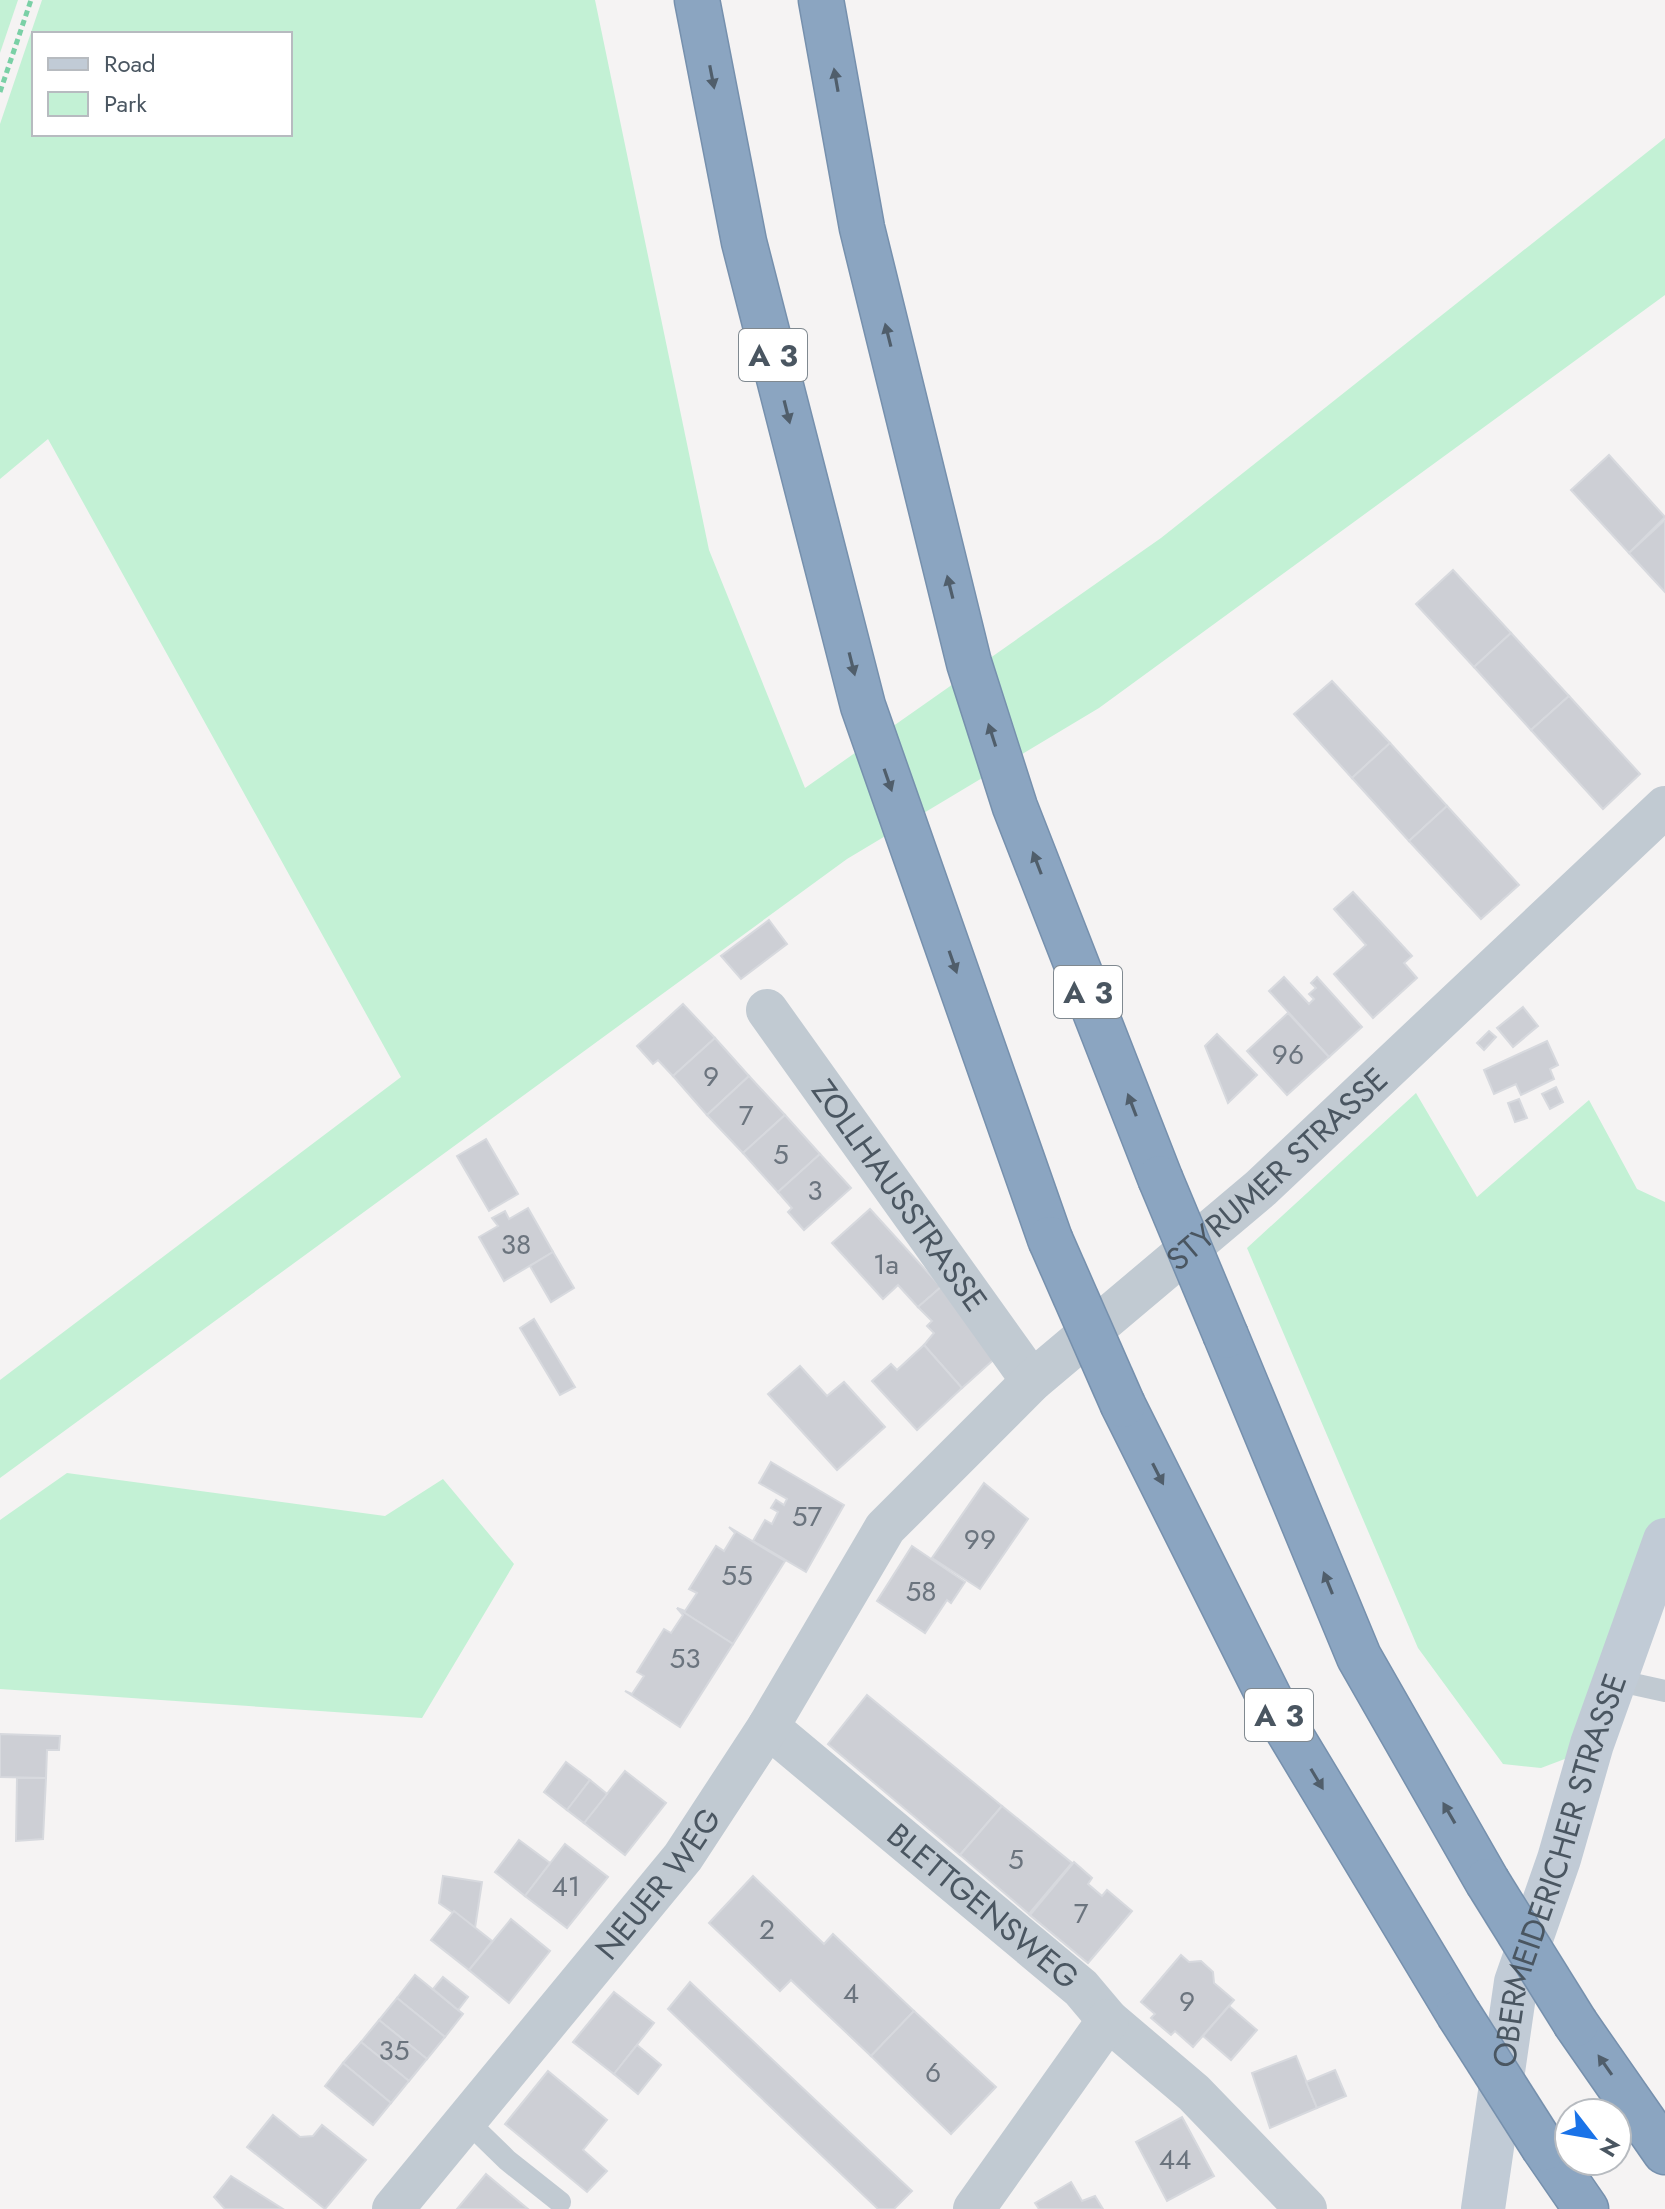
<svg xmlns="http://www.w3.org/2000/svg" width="1665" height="2209" viewBox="0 0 1665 2209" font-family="Jost,sans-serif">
<rect width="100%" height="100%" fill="#f5f3f3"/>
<g fill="#c3f1d5" fill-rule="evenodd">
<polygon points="0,0 18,0 0,53"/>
<path d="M42,0h553l114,550 96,238 356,-250 504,-400v157l-566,413 -252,151 -847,619v-98l401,-303 -353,-638 -48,40v-355zM34,34h256v100h-256z"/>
<polygon points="1416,1093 1477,1197 1589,1100 1637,1189 1665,1202 1665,1537 1578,1754 1541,1768 1503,1764 1418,1648 1247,1248"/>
<polygon points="67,1473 385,1516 443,1479 514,1564 422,1718 0,1689 0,1520"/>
</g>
<g fill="#cdcfd5" stroke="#d7d9de" stroke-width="2">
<polygon points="1609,455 1665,517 1629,553 1571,490"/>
<polygon points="1665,520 1665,592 1629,553"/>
<polygon points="1453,570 1511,633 1474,667 1416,604"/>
<polygon points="1511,633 1569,696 1531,730 1474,667"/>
<polygon points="1332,681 1390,743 1352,778 1294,714"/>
<polygon points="1569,696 1640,774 1603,809 1531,730"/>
<polygon points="1390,743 1447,806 1409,841 1352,778"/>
<polygon points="1447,806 1519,885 1481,919 1409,841"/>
<polygon points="1353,892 1412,956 1404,963 1417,978 1373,1018 1334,974 1366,945 1334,909"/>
<polygon points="769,920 787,944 741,979 721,956"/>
<polygon points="1284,977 1309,1004 1314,999 1309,994 1316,988 1311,983 1317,977 1362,1027 1329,1057 1269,991"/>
<polygon points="683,1004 715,1038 673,1076 658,1060 653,1064 637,1046"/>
<polygon points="1523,1007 1538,1026 1513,1047 1497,1028"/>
<polygon points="1288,1013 1329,1057 1287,1095 1247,1051"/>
<polygon points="1489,1031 1496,1037 1484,1050 1477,1043"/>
<polygon points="1217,1034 1257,1075 1228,1103 1205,1046"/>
<polygon points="715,1038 749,1076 707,1115 673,1076"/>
<polygon points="1547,1041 1558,1065 1550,1069 1554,1079 1521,1095 1516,1084 1494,1094 1484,1070"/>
<polygon points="749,1076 785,1115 743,1153 707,1115"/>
<polygon points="1556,1087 1563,1102 1550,1109 1542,1094"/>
<polygon points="1519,1099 1527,1118 1515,1122 1508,1103"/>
<polygon points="785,1115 820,1154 778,1192 743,1153"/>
<polygon points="486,1139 518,1194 489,1211 457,1156"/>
<polygon points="820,1154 851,1188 804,1230 788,1212 792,1208 778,1192"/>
<polygon points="528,1208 553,1252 504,1281 479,1237 498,1226 492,1218 505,1211 509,1219"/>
<polygon points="870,1209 941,1287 918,1307 898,1285 883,1299 832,1243"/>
<polygon points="553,1252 574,1288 551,1302 530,1266"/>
<polygon points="941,1287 1001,1353 962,1388 924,1345 934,1333 927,1326 932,1321 918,1307"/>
<polygon points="534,1319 575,1387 560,1395 520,1328"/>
<polygon points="924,1345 962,1388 917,1430 872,1381 891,1364 897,1370"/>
<polygon points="800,1366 827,1396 844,1382 885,1427 837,1470 768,1394"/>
<polygon points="771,1462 844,1505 806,1572 753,1541 765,1520 772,1524 778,1512 771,1508 776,1500 784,1505 787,1499 759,1483"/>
<polygon points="984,1483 1028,1519 980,1589 932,1558"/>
<polygon points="729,1527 785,1561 733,1644 677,1608 685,1611 697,1593 689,1589 716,1546 724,1551 735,1533"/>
<polygon points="912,1546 965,1582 951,1603 947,1600 925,1633 877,1601"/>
<polygon points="677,1608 733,1644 680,1727 625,1691 632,1694 644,1676 637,1672 664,1629 671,1633 683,1615"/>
<polygon points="867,1695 1002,1806 960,1855 828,1744"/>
<polygon points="0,1734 60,1736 59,1750 47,1750 46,1778 0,1777"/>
<polygon points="566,1762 590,1780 567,1810 544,1792"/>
<polygon points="625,1771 666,1803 625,1855 584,1823"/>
<polygon points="17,1778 46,1778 43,1839 16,1841"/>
<polygon points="590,1780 607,1794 584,1823 567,1810"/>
<polygon points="1002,1806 1072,1863 1029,1914 960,1855"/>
<polygon points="519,1840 550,1863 525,1896 495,1872"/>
<polygon points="565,1844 608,1877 567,1928 525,1896"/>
<polygon points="1074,1862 1092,1878 1088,1884 1102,1896 1107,1890 1132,1911 1088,1963 1030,1915"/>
<polygon points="443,1876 482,1882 475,1928 439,1903"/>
<polygon points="753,1876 824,1944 833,1934 914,2011 871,2056 791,1980 780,1991 709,1923"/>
<polygon points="454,1911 492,1941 469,1970 431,1940"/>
<polygon points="511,1919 550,1951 509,2003 469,1970"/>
<polygon points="1181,1955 1189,1962 1201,1961 1213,1972 1214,1983 1234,2000 1193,2047 1175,2031 1171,2035 1151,2018 1155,2014 1141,2002"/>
<polygon points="415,1975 463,2014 445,2037 397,1998"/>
<polygon points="443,1977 468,1997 458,2010 433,1989"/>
<polygon points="690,1982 912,2191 894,2209 878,2209 668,2009"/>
<polygon points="614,1992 654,2023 614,2074 573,2042"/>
<polygon points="397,1998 445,2037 427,2059 379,2020"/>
<polygon points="1229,2006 1257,2030 1231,2060 1203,2036"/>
<polygon points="914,2011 996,2087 951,2134 871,2056"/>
<polygon points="379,2020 427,2059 409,2081 361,2042"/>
<polygon points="361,2042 409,2081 391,2103 343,2063"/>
<polygon points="637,2045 661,2065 638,2094 614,2074"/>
<polygon points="1296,2056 1317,2108 1270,2128 1252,2073"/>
<polygon points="343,2063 391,2103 373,2125 325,2086"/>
<polygon points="1335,2070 1346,2096 1317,2108 1306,2082"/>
<polygon points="548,2071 607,2120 583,2150 607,2171 587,2192 505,2124"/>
<polygon points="273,2115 300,2137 313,2136 322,2125 366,2160 325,2209 247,2147"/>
<polygon points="1182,2117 1214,2176 1167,2201 1136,2142"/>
<polygon points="486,2174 528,2209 457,2209"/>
<polygon points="231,2176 283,2209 225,2209 214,2197"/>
<polygon points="1071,2182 1082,2201 1095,2196 1103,2209 1039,2209 1035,2203"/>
</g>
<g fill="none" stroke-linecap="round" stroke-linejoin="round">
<defs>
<g id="highway">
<polyline points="697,0 744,242 863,706 1050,1239"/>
<polyline points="821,0 862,228 969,663 1015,807 1160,1178"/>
<polyline points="1226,1336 1359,1657 1487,1881"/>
<polyline points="1123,1405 1275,1709 1458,2013"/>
<polyline points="1576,2024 1665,2152"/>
<polyline points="1544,2148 1586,2209"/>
</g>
</defs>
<use href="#highway" stroke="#7690ad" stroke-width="47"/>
<polyline stroke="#7ad0a6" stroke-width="5" stroke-dasharray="6 4" stroke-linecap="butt" points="0,92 31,0"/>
<g stroke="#c1cad2" stroke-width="22">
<polyline points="1615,1680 1665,1691"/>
<polyline points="466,2120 507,2160 560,2202"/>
</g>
<g stroke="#c1cad2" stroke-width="42">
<path id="s1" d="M767,1010l265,371"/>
<path id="s2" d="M768,1727l313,261 27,32 86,73 112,116"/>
<path id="s3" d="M393,2209l290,-352 85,-130 117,-199 147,-147 229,-193 404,-381"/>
<polyline points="974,2209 1108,2020"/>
</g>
<path stroke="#c1cbd6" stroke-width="44" id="s4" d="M1483,2209l33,-227 43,-123 33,-115 73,-204"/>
<use href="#highway" stroke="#8ba5c1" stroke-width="44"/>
<defs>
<g id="highway-bridge">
<polyline points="1160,1178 1226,1336"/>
<polyline points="1050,1239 1123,1405"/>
<polyline points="1487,1881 1576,2024"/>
<polyline points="1458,2013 1544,2148"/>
</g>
</defs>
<use href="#highway-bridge" stroke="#7690ad" stroke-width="47" stroke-linecap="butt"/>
<use href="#highway-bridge" stroke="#8ba5c1" stroke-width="44"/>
</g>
<defs><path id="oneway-solid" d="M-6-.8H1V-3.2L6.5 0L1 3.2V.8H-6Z" transform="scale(2)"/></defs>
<g fill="#505e6b">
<use href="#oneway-solid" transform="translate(712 77) rotate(79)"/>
<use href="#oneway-solid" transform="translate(836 80) rotate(-100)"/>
<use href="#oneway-solid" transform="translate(888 335) rotate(-104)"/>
<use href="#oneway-solid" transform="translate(787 412) rotate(76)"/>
<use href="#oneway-solid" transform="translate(950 587) rotate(-104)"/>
<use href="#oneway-solid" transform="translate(852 664) rotate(76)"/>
<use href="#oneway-solid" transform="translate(992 735) rotate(-108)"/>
<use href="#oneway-solid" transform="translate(888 780) rotate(71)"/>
<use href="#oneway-solid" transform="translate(1037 863) rotate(-111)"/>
<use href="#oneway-solid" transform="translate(953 962) rotate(71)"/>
<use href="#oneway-solid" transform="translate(1132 1105) rotate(-111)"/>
<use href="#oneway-solid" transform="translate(1158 1474) rotate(63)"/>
<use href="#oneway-solid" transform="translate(1328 1583) rotate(-112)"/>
<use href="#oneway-solid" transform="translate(1317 1779) rotate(59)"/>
<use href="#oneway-solid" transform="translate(1449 1813) rotate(-120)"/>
<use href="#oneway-solid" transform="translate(1605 2065) rotate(-125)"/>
</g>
<g text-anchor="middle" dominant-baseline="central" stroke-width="6" stroke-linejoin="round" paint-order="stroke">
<g font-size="28" fill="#6b747e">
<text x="1288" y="1054">96</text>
<text x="711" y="1076">9</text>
<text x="746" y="1115">7</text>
<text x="781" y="1154">5</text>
<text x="815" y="1190">3</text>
<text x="516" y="1244">38</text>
<text x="886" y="1264">1a</text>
<text x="807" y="1516">57</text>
<text x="980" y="1539">99</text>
<text x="737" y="1575">55</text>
<text x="921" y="1591">58</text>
<text x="685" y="1658">53</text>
<text x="1016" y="1859">5</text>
<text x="566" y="1886">41</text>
<text x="1081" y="1913">7</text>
<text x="767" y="1929">2</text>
<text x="851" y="1993">4</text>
<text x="1187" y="2001">9</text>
<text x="394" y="2050">35</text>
<text x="933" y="2072">6</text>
<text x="1175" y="2159">44</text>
</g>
<g fill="#fff" stroke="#808990" stroke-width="2">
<rect x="739" y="329" width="68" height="52" rx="6"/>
<rect x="1054" y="966" width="68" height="52" rx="6"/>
<rect x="1245" y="1689" width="68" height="52" rx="6"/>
</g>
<g font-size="30" font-weight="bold" fill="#4a5661">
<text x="773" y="355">A 3</text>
<text x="1088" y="992">A 3</text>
<text x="1279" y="1715">A 3</text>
</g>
<g font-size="32" fill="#4a5661" stroke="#fff">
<text stroke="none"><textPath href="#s3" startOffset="1374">STYRUMER STRASSE</textPath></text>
<text stroke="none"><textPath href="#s1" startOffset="228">ZOLLHAUSSTRASSE</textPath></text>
<text stroke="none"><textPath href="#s4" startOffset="348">OBERMEIDERICHER STRASSE</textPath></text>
<text stroke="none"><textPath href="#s3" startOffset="420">NEUER WEG</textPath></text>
<text stroke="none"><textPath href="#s2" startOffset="280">BLETTGENSWEG</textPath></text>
</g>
</g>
<rect x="32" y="32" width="260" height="104" fill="#ffffff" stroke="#b7bbc0" stroke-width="2"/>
<rect x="48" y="58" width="40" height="12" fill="#c1cbd6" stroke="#b7bbc0" stroke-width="2"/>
<text x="104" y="72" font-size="24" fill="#4a5661">Road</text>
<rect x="48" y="92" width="40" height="24" fill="#c3f1d5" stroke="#b7bbc0" stroke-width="2"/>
<text x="104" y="112" font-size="24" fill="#4a5661">Park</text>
<g transform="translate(1593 2137) rotate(121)"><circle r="38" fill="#ffffff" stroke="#b7bbc0" stroke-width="2"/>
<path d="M0-6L14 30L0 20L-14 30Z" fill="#1a73e8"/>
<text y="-12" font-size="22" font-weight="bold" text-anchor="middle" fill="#4a5661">N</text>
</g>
</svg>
